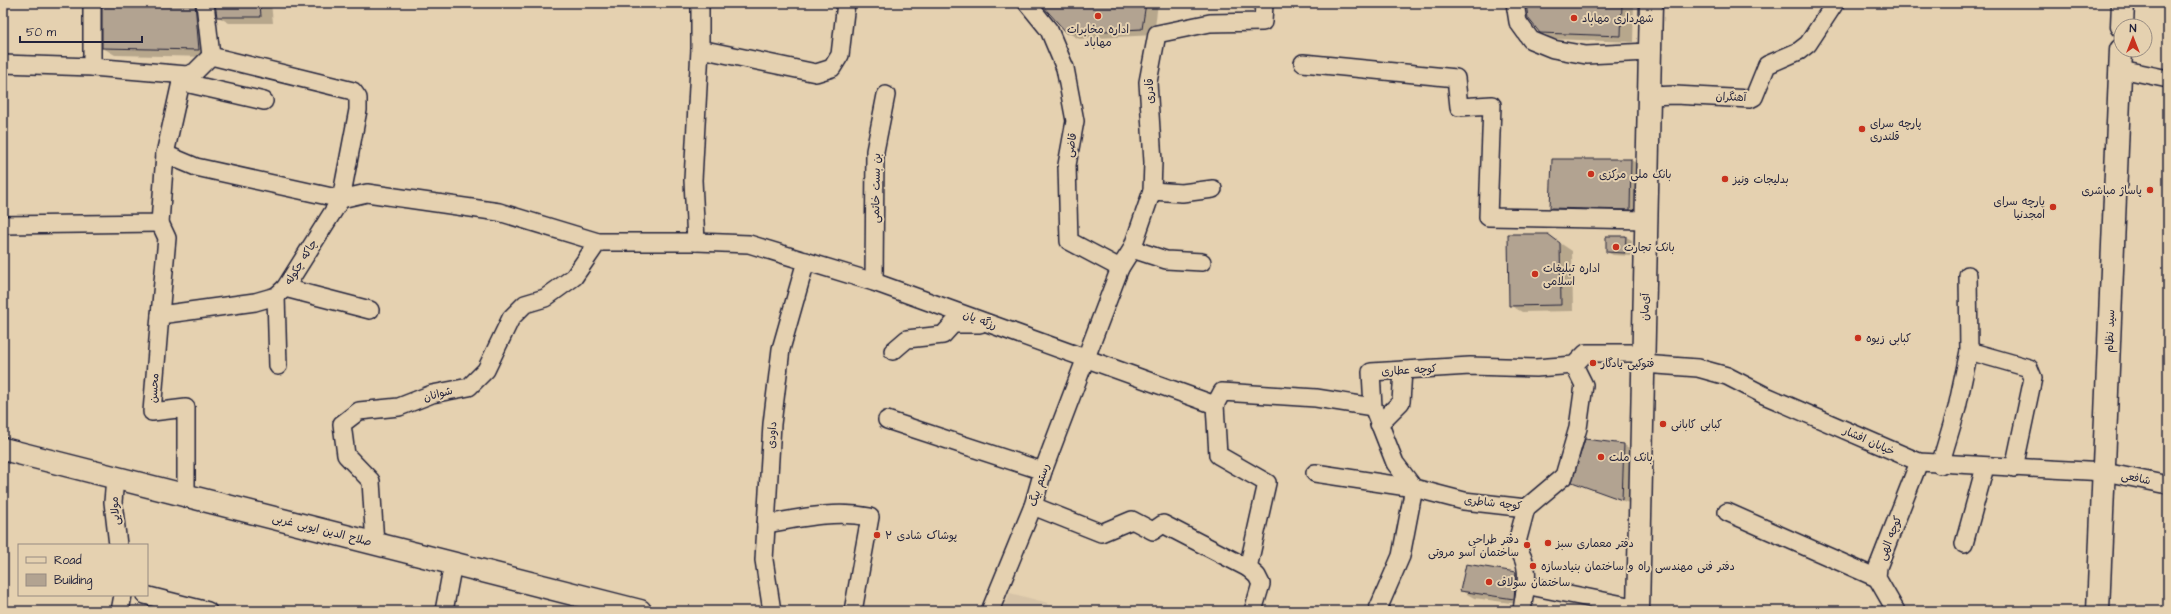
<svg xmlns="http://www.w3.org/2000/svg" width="2171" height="614" viewBox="0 0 2171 614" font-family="'Architects Daughter','Playpen Sans Arabic',sans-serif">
<rect width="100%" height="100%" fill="#e5d1b0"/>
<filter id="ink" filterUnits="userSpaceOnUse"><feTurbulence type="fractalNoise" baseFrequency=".025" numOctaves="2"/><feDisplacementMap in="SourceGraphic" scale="8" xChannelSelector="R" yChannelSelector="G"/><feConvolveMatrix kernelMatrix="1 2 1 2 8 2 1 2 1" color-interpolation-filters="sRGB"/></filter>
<g filter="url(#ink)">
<polygon fill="#d6c3a7" points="1010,593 1048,603 1046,611 1002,611"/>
<g fill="#0003">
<polygon points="103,3 211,3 210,57 115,55 103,48"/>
<polygon points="215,3 271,3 273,23 229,23 217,16"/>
<polygon points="1042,3 1158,3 1154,35 1079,39 1067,32"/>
<polygon points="1527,3 1634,3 1633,42 1553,39 1541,32"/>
<polygon points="1631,160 1642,166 1642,216 1563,214 1551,208"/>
<polygon points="1548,235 1572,251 1573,311 1522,312 1510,305"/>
<polygon points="1626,237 1632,240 1631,256 1613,255 1607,252"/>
<polygon points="1624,445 1633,450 1631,504 1573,481"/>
<polygon points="1466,565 1516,573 1529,581 1526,605 1474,598 1462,591"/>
</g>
<g fill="#b2a391" stroke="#22223b">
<polygon points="102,3 195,3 199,50 102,48"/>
<polygon points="215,3 260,3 261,17 217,17"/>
<polygon points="1040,3 1146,3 1142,29 1067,33"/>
<polygon points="1526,3 1622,3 1621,36 1540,33 1528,18"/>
<polygon points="1552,159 1631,159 1630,210 1550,208"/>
<polygon points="1508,234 1548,234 1560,243 1561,305 1509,306"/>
<polygon points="1606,236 1626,236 1625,253 1606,252"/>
<polygon points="1585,439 1624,444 1622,500 1572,482"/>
<polygon points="1466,564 1516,572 1514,599 1460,591"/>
</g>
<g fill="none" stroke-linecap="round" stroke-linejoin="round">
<defs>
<g id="street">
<polyline points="92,3 92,67"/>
<polyline points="205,3 211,56 353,91 358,98 358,110 341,199 367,193 499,212 598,242 696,242 693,180 700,49 700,3"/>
<polyline points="1027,3 1049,30 1065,68 1075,121 1067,165 1069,241 1120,268"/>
<polyline points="1515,3 1518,22 1531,40 1553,49 1586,55 1649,52"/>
<polyline points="700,49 816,73 832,68 840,55 846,3"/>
<polyline points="1303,63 1456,78 1459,107 1492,105 1488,217 1646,220"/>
<polyline points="3,64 92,67 187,75 195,72 211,56"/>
<polyline points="2121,69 2168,79"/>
<polyline points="181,82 264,101"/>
<polyline points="1649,96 1675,95 1750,99 1754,97 1767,65 1799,51 1808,44 1835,3"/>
<polyline points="1152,191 1182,193 1213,189"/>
<polyline points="160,223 167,238 160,315 255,302 276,296 285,288 341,199 196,167 165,154"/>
<polyline points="3,225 160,223 165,154 181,82 187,75"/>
<polyline points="696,242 749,244 874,282 1215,405 1218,455 1267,483 1248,568 1163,524 1153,531 1132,520 1101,533 1033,506"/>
<polyline points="1132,249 1166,260 1202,262"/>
<polyline points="874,282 875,151 886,95"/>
<polyline points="285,288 370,310"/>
<polyline points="276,296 278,366"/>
<polyline points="160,315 152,412 186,408 186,496"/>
<polyline points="893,351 907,339 943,335 953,324 980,324"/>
<polyline points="1969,351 2029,368 2033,378 2014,468"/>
<polyline points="1643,364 1698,368 1727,376 1764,395 1919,462 2105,472 2168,485"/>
<polyline points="1215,405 1222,392 1316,398 1373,407 1371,372 1470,366 1536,368 1574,365 1586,353 1644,353"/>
<polyline points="1373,407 1395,463 1414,488 1464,501 1526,508 1564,476 1578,428 1584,385 1574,365"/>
<polyline points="887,420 1043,471"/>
<polyline points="1379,424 1401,402 1403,370"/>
<polyline points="1940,465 1957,408 1969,351 1968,275"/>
<polyline points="1315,473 1414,488 1401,556 1378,609"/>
<polyline points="115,478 113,502 118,545"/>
<polyline points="1727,512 1877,578"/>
<path d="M766,524c35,-6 68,-14 104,-7l-17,94"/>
<polyline points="375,544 371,481 346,455 342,424 359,411 399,407 432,394 469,387 486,370 511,318 525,304 545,298 574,277 598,242"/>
<polyline points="1964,544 1985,467"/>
<polyline points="1248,568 1257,576 1261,584 1253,611"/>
<polyline points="1525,585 1638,608"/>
<polyline points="145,595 208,611"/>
<polyline points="120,611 123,595"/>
<polyline points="444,611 453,563"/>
<polyline points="772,611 764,560 772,424 781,349 806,261"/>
<polyline points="990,611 1033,506 1043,471 1120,268 1132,249 1152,191 1153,162 1148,82 1157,34 1210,23 1263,22 1264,3"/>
<path d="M1522,611c3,-26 11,-42 -6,-65l10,-38"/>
<polyline points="1896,611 1877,578 1878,567 1919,462"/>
</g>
<g id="secondary">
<polyline points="2122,26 2123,3"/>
<polyline points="3,449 640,611"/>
<polyline points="1638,611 1651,3"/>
<polyline points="2098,611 2121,50"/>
</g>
</defs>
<use href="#street" stroke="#22223b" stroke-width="20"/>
<use href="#secondary" stroke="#22223b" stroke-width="25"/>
<use href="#street" stroke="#e5d1b0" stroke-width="17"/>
<use href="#secondary" stroke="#e5d1b0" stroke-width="22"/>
</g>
</g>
<g fill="#c8321e" stroke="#e5d1b0" stroke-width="1.5">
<circle cx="1098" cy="16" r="4"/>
<circle cx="1574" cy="18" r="4"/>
<circle cx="1862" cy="129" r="4"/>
<circle cx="1591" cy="174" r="4"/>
<circle cx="1725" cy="179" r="4"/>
<circle cx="2150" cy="190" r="4"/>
<circle cx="2053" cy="207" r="4"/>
<circle cx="1616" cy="247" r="4"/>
<circle cx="1535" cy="274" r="4"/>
<circle cx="1858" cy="338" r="4"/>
<circle cx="1593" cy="363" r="4"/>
<circle cx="1663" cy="424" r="4"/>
<circle cx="1601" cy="457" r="4"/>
<circle cx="877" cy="535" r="4"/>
<circle cx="1548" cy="543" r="4"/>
<circle cx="1527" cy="545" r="4"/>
<circle cx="1533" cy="566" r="4"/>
<circle cx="1489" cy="582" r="4"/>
</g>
<g text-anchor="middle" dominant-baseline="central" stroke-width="4" stroke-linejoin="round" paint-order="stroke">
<g font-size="11" fill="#22223b" stroke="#e5d1b0" text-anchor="start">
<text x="1582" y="18">شهرداری مهاباد</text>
<text x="1098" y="29" text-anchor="middle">اداره مخابرات<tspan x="1098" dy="13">مهاباد</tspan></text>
<text x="1870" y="123">پارچه سرای<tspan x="1870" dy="13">قلندری</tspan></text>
<text x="1599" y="174">بانک ملی مرکزی</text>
<text x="1733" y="179">بدلیجات ونیز</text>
<text x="2142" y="190" text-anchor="end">پاساژ مباشری</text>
<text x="2045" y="201" text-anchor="end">پارچه سرای<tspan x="2045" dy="13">امجدنیا</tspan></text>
<text x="1624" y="247">بانک تجارت</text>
<text x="1543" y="268">اداره تبلیغات<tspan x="1543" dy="13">اسلامی</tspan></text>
<text x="1866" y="338">کبابى زیوه</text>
<text x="1601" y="363">فتوکپی یادگار</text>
<text x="1671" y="424">کبابی کابانی</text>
<text x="1609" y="457">بانک ملت</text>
<text x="885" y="535">پوشاک شادی ۲</text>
<text x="1519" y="539" text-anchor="end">دفتر طراحی<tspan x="1519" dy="13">ساختمان آسو مروتی</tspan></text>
<text x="1556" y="543">دفتر معماری سبز</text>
<text x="1541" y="566">دفتر فنی مهندسی راه و ساختمان بنیادسازه</text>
<text x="1497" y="582">ساختمان سولاف</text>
</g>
<g font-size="11" fill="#22223b" stroke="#e5d1b0">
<text transform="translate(1149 91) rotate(-90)">قادری</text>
<text transform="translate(1731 97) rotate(2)">آهنگران</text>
<text transform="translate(1071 145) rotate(-80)">قاضی</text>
<text transform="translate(876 188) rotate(-89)">بن بست خاتمی</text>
<text transform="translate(301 262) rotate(-58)">چاکه چکوله</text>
<text transform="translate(1645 307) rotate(-89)">آی‌مان</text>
<text transform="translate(980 320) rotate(20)">رزگه یان</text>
<text transform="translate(2110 331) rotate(-88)">سید نظام</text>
<text transform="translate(1409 370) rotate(-3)">کوچه عطاری</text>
<text transform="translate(154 388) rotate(-86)">محسن</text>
<text transform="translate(438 394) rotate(-15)">شوانان</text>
<text transform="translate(772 435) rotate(-86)">داودی</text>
<text transform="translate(1869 441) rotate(24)">خیابان افشار</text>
<text transform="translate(2136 478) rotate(11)">شافعی</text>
<text transform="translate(1039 485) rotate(-72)">رستم بیگ</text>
<text transform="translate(1493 503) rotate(6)">کوچه شاطری</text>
<text transform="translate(115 511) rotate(-94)">مولایی</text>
<text transform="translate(322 530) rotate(14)">صلاح الدین ایوبی غربی</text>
<text transform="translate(1890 538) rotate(-69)">کوچه الهی</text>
</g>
</g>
<rect width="2171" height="614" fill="none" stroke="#e5d1b0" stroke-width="16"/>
<rect x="8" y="8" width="2155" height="598" fill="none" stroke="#22223b" stroke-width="1.5" filter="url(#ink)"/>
<rect x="18" y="544" width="130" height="52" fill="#e5d1b0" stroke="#978b81"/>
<rect x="26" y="557" width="20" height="6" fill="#e5d1b0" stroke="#978b81"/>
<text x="54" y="564" font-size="12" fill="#22223b">Road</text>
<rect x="26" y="574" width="20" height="12" fill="#b2a391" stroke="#978b81"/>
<text x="54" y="584" font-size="12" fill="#22223b">Building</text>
<g transform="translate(2133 38)"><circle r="19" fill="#e5d1b0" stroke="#978b81"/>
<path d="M0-3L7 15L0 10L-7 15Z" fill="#c8321e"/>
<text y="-6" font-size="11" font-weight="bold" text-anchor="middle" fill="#22223b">N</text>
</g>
<path d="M20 36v6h122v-6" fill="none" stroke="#22223b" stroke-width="2"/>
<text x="26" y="36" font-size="12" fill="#22223b" stroke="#e5d1b0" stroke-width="3" paint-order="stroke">50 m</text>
</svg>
